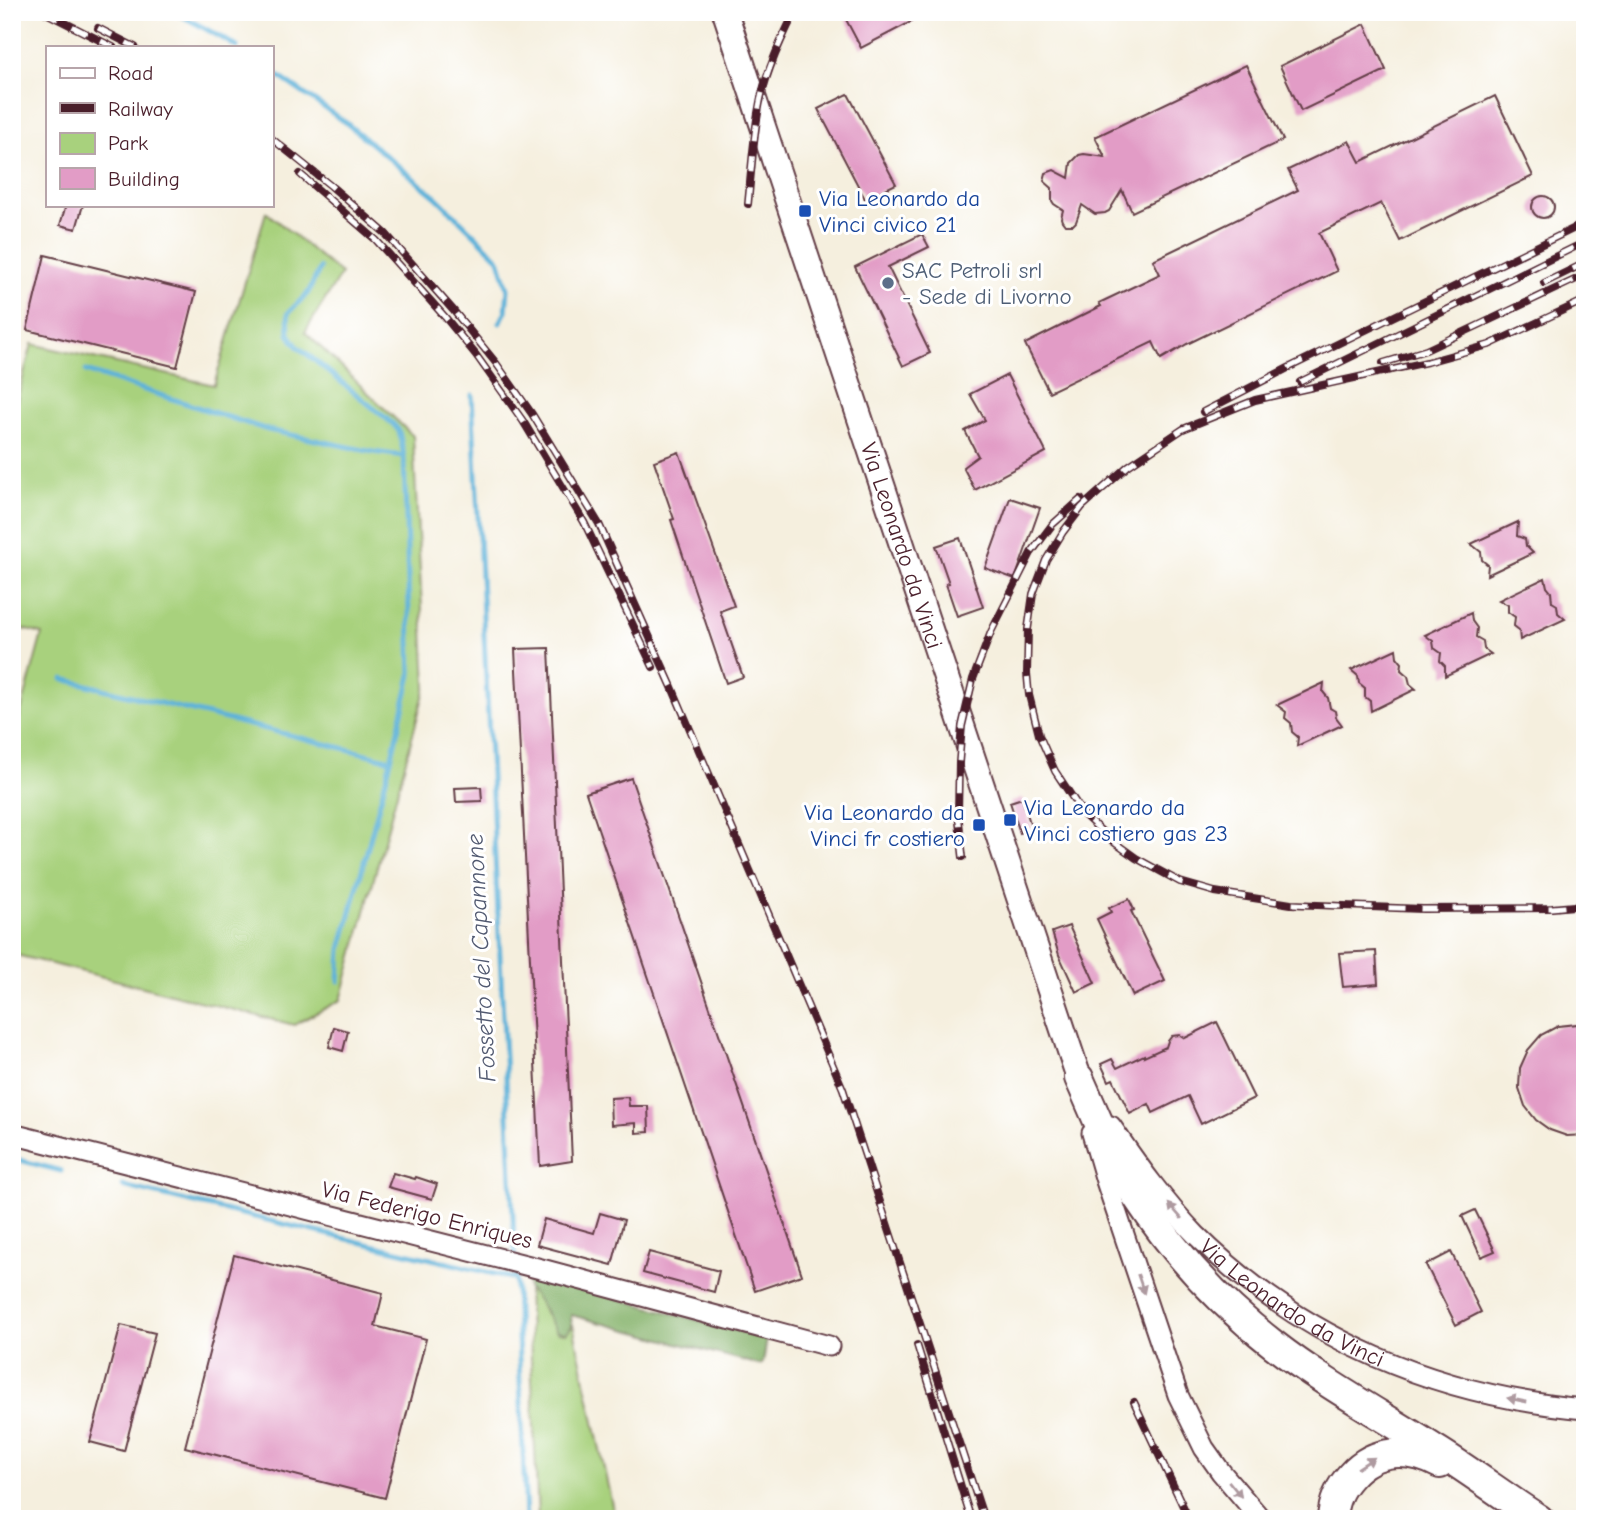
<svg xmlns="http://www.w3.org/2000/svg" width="1597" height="1531" viewBox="0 0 1597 1531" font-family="'Comic Neue',sans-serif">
<rect width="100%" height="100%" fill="#fff"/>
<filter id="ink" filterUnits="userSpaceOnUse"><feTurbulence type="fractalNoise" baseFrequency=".0143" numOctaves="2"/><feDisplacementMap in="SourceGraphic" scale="14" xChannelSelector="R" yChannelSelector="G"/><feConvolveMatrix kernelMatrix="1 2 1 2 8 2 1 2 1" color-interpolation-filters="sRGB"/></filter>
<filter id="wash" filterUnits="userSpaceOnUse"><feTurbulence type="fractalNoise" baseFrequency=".00686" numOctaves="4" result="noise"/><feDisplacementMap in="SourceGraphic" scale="28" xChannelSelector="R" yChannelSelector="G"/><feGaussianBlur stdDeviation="1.57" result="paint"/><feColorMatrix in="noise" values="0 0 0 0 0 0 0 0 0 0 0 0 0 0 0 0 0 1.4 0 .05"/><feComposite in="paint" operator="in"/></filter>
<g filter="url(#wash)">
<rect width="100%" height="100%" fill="#f5efde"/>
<g fill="#a8d17d" stroke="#797854" stroke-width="2">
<polygon points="266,212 341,274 305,332 413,436 426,686 341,1000 294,1025 12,954 12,745 42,634 12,626 12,419 32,344 214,385"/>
<polygon points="528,1289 539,1299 547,1316 571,1328 573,1325 615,1519 538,1519"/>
</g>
<path fill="#86b36c" stroke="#68694c" stroke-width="2" d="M527,1278l74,16 166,45 -4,24 -3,2 -189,-50c0,10 4,10 -5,18l-9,-1c-10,-15 -15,-31 -29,-43z"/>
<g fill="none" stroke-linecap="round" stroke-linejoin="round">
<g stroke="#5db2d9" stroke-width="5">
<polyline points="175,12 224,39 237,47"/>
<polyline points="271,71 345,122 436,197 499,259 508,289 506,311 500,323"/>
<polyline points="320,268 308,293 288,313 289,334 297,346 393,424 399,431 404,456 411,675 391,760 341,949 339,981"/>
<polyline points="86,371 268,430 373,452 404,456"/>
<polyline points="472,395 515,1257"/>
<polyline points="63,679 391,760"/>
<polyline points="12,1158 61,1171"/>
<polyline points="123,1186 516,1279"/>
<polyline points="515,1267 526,1519"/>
</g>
</g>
<g id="blocks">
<g fill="#e29cc6">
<polygon points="842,12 930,12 861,48"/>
<polygon points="1365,24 1386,70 1301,111 1280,66"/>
<polygon points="1246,65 1283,140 1132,212 1122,190 1109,211 1105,213 1095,214 1082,205 1076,222 1073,225 1065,225 1062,221 1061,218 1063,210 1054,204 1052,201 1052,188 1044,181 1046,173 1054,170 1069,178 1071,163 1079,155 1084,154 1105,157 1095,137"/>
<polygon points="848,94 896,184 865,199 818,109"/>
<polygon points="1495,96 1533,176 1400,241 1381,203 1319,233 1337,271 1187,344 1161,359 1153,342 1049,392 1025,344 1101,306 1099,303 1160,274 1153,260 1298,190 1288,170 1349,141 1360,162"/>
<circle cx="1543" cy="207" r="11"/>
<polygon points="66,205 83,205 76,229 60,225"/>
<polygon points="922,234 929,247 888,267 930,353 903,366 855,267"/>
<polygon points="45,255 196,292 177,367 27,330"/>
<polygon points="1007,375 1046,452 975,490 963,467 978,456 965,431 985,420 970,394"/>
<polygon points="679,452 734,606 720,611 743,677 726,683 671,520 674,519 654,461"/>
<polygon points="1010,498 1040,508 1015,579 985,568"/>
<polygon points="1518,522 1517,536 1525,539 1526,546 1533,553 1487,575 1488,565 1482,560 1481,552 1471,544"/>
<polygon points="960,538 983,607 957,616 946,584 949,583 936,546"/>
<polygon points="1545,578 1547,587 1551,592 1552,602 1557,605 1558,613 1565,619 1520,640 1519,630 1514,626 1515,617 1508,612 1508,605 1499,600"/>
<polygon points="1471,613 1472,621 1477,628 1476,637 1483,641 1484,649 1491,654 1445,676 1445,666 1440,661 1441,653 1434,648 1433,641 1425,635"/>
<polygon points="549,648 572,1161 540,1166 515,649"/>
<polygon points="1396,649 1397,657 1402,663 1401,670 1408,676 1410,684 1416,689 1371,711 1370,701 1365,697 1365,688 1359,683 1358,676 1351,670"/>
<polygon points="1324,683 1323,692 1328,698 1330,708 1335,711 1336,717 1342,725 1297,746 1298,737 1292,732 1291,723 1285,718 1286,712 1277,705"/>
<polygon points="631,778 802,1275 755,1291 586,793"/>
<polygon points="481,787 482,801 456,802 455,788"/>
<polygon points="1022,798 1032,829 1020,833 1010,802"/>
<polygon points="1129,899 1134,910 1131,911 1165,981 1133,996 1097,919 1111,912 1109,908"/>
<polygon points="1069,926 1095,983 1076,992 1059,955 1052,932"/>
<polygon points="1376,951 1378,984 1343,987 1339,953"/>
<polygon points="1217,1022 1254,1098 1201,1124 1188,1096 1153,1113 1149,1104 1130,1114 1113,1079 1109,1081 1101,1064 1112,1059 1117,1068 1144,1055 1144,1057 1166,1047 1168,1041 1172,1036 1180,1035 1185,1038"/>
<polygon points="1577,1024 1585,1025 1585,1135 1567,1136 1550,1130 1536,1120 1525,1106 1519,1088 1520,1068 1528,1050 1541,1035 1558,1026"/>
<polygon points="334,1027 348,1031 343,1051 329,1047"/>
<polygon points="628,1097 629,1106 648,1106 649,1132 636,1133 636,1123 611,1125 610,1098"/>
<polygon points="393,1173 415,1179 416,1177 437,1184 432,1199 388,1187"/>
<polygon points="1475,1210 1495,1251 1481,1257 1462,1216"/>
<polygon points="600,1213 624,1220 612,1265 537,1245 544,1219 594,1233"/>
<polygon points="649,1252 719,1271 714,1292 643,1273"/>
<polygon points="1451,1252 1481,1312 1456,1325 1426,1265"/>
<polygon points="234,1255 383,1293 375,1326 426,1339 385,1498 185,1447"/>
<polygon points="121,1325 155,1333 124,1451 90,1442"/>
</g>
</g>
</g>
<g filter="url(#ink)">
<use href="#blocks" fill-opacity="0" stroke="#643e46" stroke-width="2"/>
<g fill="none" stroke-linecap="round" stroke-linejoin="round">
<defs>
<g id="minor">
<path id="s1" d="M1111,1126c26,38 53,76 85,109 106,105 242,161 389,174"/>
<polyline points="1092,1133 1106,1181 1178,1395 1204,1448 1221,1472 1261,1519"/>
<polyline points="12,1134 545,1270 829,1346"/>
</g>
<g id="major">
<path id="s2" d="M725,12l354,1066"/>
</g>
<g id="highway">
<path d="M1079,1078c18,40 34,82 58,119 37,56 83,106 136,147 50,39 107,70 160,104 36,22 70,48 106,71"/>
<path d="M1332,1519c1,-18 7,-31 19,-44 24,-27 58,-27 89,-11"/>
</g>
</defs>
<use href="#minor" stroke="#643e46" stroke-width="23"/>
<use href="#major" stroke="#643e46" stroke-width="28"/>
<use href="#highway" stroke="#643e46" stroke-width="32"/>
<use href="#minor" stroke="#fff" stroke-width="19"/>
<use href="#major" stroke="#fff" stroke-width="24"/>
<use href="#highway" stroke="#fff" stroke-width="28"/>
<defs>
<g id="rail">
<polyline points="44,12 113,47"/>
<polyline points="98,28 135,47"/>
<polyline points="271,138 331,186 385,233 453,310 496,363 532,414 599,524 672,687 843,1089 984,1519"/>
<polyline points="300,174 376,240 445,317 476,355 523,421 584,522 653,667"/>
<path d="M748,204c3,-30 5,-61 10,-91 5,-35 21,-70 37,-101"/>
<polyline points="1544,283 1585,263"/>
<polyline points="1585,300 1489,345 1427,362 1255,400 1183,429 1128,466 1082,507 1063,532 1046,560 1033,594 1028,629 1027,673 1029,695 1039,735 1055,771 1084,815 1111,840 1136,858 1180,882 1215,892 1291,904 1423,909 1552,908 1585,905"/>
<polyline points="1383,363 1426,350 1585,275"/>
<polyline points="1300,382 1585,242"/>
<polyline points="1203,412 1288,368 1585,223"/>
<polyline points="963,857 958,813 959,762 962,726 973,679 991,632 1031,553 1052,525 1081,499"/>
<polyline points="917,1345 971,1519"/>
<polyline points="1134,1402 1189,1519"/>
</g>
</defs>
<use href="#rail" stroke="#4a1f2b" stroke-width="8"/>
<use href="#rail" stroke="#fff" stroke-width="5" stroke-dasharray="16" stroke-linecap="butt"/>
</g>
<defs><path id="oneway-solid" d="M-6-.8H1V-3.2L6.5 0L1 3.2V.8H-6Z" transform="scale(1.75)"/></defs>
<g fill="#ae9aa0">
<use href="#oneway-solid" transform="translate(1175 1211) rotate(-131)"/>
<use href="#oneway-solid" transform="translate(1141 1284) rotate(71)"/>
<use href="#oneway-solid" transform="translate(1517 1400) rotate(-169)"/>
<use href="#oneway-solid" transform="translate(1366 1463) rotate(-33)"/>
<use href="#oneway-solid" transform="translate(1235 1489) rotate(51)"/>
</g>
</g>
<g fill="#1a4fb4" stroke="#fff" stroke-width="2.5">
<rect x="798" y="204" width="14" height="14" rx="3.5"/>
<rect x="1003" y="813" width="14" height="14" rx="3.5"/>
<rect x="972" y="818" width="14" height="14" rx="3.5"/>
</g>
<circle fill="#5c6f8a" stroke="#fff" stroke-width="2.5" cx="888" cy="283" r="7"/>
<g text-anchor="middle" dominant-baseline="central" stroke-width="6" stroke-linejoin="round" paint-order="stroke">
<g font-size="23" fill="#164399" stroke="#fff" text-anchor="start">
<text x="819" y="198">Via Leonardo da<tspan x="819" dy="26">Vinci civico 21</tspan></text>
<text x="1024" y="807">Via Leonardo da<tspan x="1024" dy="26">Vinci costiero gas 23</tspan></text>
<text x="965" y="812" text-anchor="end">Via Leonardo da<tspan x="965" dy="26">Vinci fr costiero</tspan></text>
</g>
<g font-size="23" fill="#4e5e75" stroke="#fff" text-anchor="start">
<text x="902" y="270">SAC Petroli srl<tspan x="902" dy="26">- Sede di Livorno</tspan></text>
</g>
<g font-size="23" fill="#4a1f2b" stroke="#fff">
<text stroke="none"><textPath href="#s2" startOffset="562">Via Leonardo da Vinci</textPath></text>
<text transform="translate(427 1215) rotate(14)">Via Federigo Enriques</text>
<text stroke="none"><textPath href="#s1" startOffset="257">Via Leonardo da Vinci</textPath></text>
</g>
<g font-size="24" font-style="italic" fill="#525a71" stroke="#fff">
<text transform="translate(481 958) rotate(-93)">Fossetto del Capannone</text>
</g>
</g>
<rect width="1597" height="1531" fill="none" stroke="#fff" stroke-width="42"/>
<rect x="46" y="46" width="228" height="161" fill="#ffffff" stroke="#b7a5aa" stroke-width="2"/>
<rect x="60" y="68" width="35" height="10" fill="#ffffff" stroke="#b7a5aa" stroke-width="2"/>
<text x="108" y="80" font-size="21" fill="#4a1f2b">Road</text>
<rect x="60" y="103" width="35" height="10" fill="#4a1f2b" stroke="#b7a5aa" stroke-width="2"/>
<text x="108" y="116" font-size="21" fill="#4a1f2b">Railway</text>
<rect x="60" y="133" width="35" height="21" fill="#a8d17d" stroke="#b7a5aa" stroke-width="2"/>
<text x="108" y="150" font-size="21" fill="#4a1f2b">Park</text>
<rect x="60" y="168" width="35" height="21" fill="#e29cc6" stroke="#b7a5aa" stroke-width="2"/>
<text x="108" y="186" font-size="21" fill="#4a1f2b">Building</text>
</svg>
